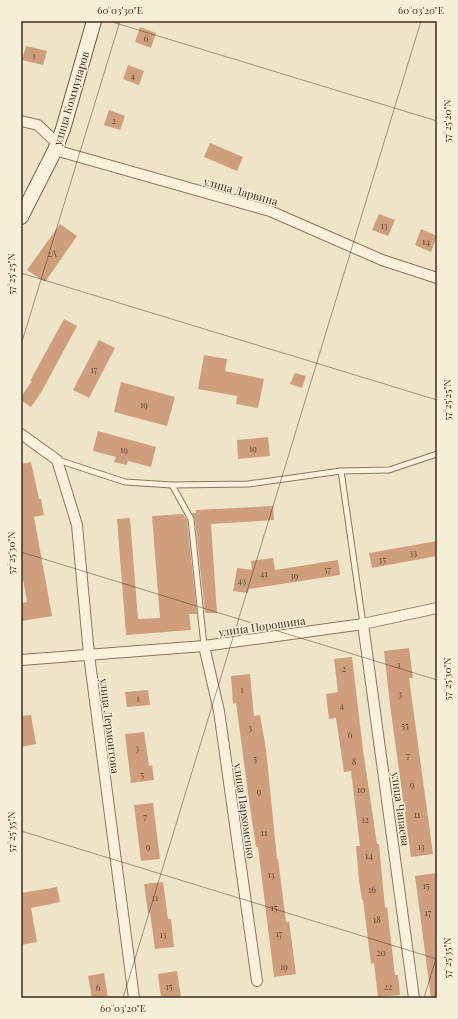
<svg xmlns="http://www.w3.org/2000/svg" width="458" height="1019" viewBox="0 0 458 1019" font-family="'Playfair Display',serif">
<rect width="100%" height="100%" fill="#f0e4c8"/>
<g fill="#cf9f7d">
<polygon points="140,27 156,33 151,48 135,42"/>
<polygon points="26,46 47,51 43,65 22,60"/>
<polygon points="128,65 144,71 139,85 123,79"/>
<polygon points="109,110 125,116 120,130 104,125"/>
<polygon points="210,143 243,157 237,171 204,157"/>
<polygon points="379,214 395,220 388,236 372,230"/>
<polygon points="60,224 77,236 45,282 27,270"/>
<polygon points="421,229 437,236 431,252 415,245"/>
<polygon points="64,319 77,326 42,391 31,407 21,400 21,397 32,381 30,381"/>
<polygon points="99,340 115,348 89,398 73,390"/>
<polygon points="204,355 227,359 225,371 264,379 258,408 236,404 237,396 198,389"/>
<polygon points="295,373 306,376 302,388 290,384"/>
<polygon points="121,382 175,397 167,426 114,412"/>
<polygon points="98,431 156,447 151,467 128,461 127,465 114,462 116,457 93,451"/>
<polygon points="268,437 270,456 238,459 237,440"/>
<polygon points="31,462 39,499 41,499 44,515 34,517 52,616 22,621 21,603 27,602 21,568 21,464"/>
<polygon points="273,506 274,520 211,524 217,613 205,613 195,519 192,513 196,513 196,510"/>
<polygon points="183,514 187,520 197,614 189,614 191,630 126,635 117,519 130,518 138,619 160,618 152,516"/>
<polygon points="437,541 437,556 372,568 369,553"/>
<polygon points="273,558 275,570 338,560 340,575 249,589 248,593 233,591 237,568 252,570 251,561"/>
<polygon points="409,648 413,678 409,678 433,854 411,857 390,705 384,651"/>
<polygon points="352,657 363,750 377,844 379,844 385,908 387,907 395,975 398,975 400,995 378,997 374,963 371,964 363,900 362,900 359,881 356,846 360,846 351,771 344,772 336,718 329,719 326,694 338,692 334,659"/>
<polygon points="250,674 254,716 260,715 266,749 277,859 278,859 286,922 289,921 296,974 274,977 258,847 256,847 250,807 236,703 233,704 231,676"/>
<polygon points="148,690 150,705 127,707 125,692"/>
<polygon points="31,715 36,744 21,747 21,716"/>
<polygon points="144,732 149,766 152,765 154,780 131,783 125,734"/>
<polygon points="153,803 160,859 141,861 134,805"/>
<polygon points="437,873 437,998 431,998 415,876"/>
<polygon points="163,882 168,919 171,919 174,947 155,949 150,912 148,913 144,884"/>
<polygon points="57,887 60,902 31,908 37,942 21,945 21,893"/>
<polygon points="177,971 181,998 161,998 158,974"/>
<polygon points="104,973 108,998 92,998 88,976"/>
</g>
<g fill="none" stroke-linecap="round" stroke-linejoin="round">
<defs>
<g id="lane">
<polyline points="58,460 125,482 172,485"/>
<polyline points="341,471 389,470 437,454"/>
<polyline points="204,646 191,519 172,485 248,484 341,471 363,624"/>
</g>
<g id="street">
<polyline points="21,121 38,125 58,144"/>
<polyline points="55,150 270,211 382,260 437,278"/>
<polyline points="21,434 57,460 77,525 89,655 134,998"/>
<polyline points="363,624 414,998"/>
<polyline points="204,646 219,711 257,981"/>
<polyline points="21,660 204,646 363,624 437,608"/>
</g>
<polyline id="secondary" points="21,217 55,150 63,129 94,21"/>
</defs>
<use href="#lane" stroke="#8d765c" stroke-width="7"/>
<use href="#street" stroke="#8d765c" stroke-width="12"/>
<use href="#secondary" stroke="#6f573f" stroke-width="16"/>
<use href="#lane" stroke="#faf1dc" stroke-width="5"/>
<use href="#street" stroke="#faf1dc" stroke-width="10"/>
<use href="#secondary" stroke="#faf1dc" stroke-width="14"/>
</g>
<path fill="none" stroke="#3d2e20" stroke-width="1" stroke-opacity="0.45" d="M109,21l328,100M21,273l416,127M21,345l99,-324M21,552l416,128M21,831l416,128M123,998l298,-977M424,998l13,-43"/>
<g text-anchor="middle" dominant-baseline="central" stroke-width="3" stroke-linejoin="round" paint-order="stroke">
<g font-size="9" fill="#624a37">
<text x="146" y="38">6</text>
<text x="34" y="55">1</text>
<text x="133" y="75">4</text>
<text x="114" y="120">2</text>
<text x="384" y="225">13</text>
<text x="426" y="241">14</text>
<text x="52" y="253">2А</text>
<text x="94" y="369">17</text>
<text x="144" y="404">19</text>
<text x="253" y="448">19</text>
<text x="124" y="449">19</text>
<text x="413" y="552">33</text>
<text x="382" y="559">35</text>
<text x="327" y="569">37</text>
<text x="264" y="573">41</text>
<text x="294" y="575">39</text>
<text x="242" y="580">43</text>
<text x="399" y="664">1</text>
<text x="344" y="668">2</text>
<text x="242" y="689">1</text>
<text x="400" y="693">3</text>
<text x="138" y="698">1</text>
<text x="342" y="705">4</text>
<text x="405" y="725">55</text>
<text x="250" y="727">3</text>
<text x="350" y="734">6</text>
<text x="137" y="747">3</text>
<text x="408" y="755">7</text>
<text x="255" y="758">5</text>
<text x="354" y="761">8</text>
<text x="142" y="774">5</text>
<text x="412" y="784">9</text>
<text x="361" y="789">10</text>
<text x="259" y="791">9</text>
<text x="417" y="814">11</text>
<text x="145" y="816">7</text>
<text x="365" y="819">12</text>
<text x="264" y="832">11</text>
<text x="148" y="846">9</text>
<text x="421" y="846">13</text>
<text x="369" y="855">14</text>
<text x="271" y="874">13</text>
<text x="426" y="885">15</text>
<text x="372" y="889">16</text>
<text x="155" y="897">11</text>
<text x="274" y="907">15</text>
<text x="428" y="912">17</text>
<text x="377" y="919">18</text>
<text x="279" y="933">17</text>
<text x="163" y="934">13</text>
<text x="381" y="952">20</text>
<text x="284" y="966">19</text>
<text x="169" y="986">15</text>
<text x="388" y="986">22</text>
<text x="98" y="987">6</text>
</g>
<g font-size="11" fill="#3d2e20" stroke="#f7eed8">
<text transform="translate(71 98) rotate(-73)">улица Коммунаров</text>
<text transform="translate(241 191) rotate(16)">улица Дарвина</text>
<text transform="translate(262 626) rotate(-8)">улица Порошина</text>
<text transform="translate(110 726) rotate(83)">улица Лермонтова</text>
<text transform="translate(401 809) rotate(82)">улица Чапаева</text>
<text transform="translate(245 811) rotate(82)">улица Пархоменко</text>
</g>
</g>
<rect width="458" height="1019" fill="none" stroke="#f7eed8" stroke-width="44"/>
<rect x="22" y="22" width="414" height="975" fill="none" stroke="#3d2e20" stroke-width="1.5"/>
<g font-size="10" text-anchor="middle" fill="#3d2e20">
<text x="120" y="14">60°03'30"E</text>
<text x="421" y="14">60°03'20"E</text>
<text transform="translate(447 121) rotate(-90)" y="4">57°25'20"N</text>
<text transform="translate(11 274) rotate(-90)" y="4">57°25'25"N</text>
<text transform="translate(447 400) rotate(-90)" y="4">57°25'25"N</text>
<text transform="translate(11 553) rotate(-90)" y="4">57°25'30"N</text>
<text transform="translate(447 679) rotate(-90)" y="4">57°25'30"N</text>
<text transform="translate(11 832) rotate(-90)" y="4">57°25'35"N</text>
<text transform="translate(447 958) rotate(-90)" y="4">57°25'35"N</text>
<text x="123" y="1012">60°03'20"E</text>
</g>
</svg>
